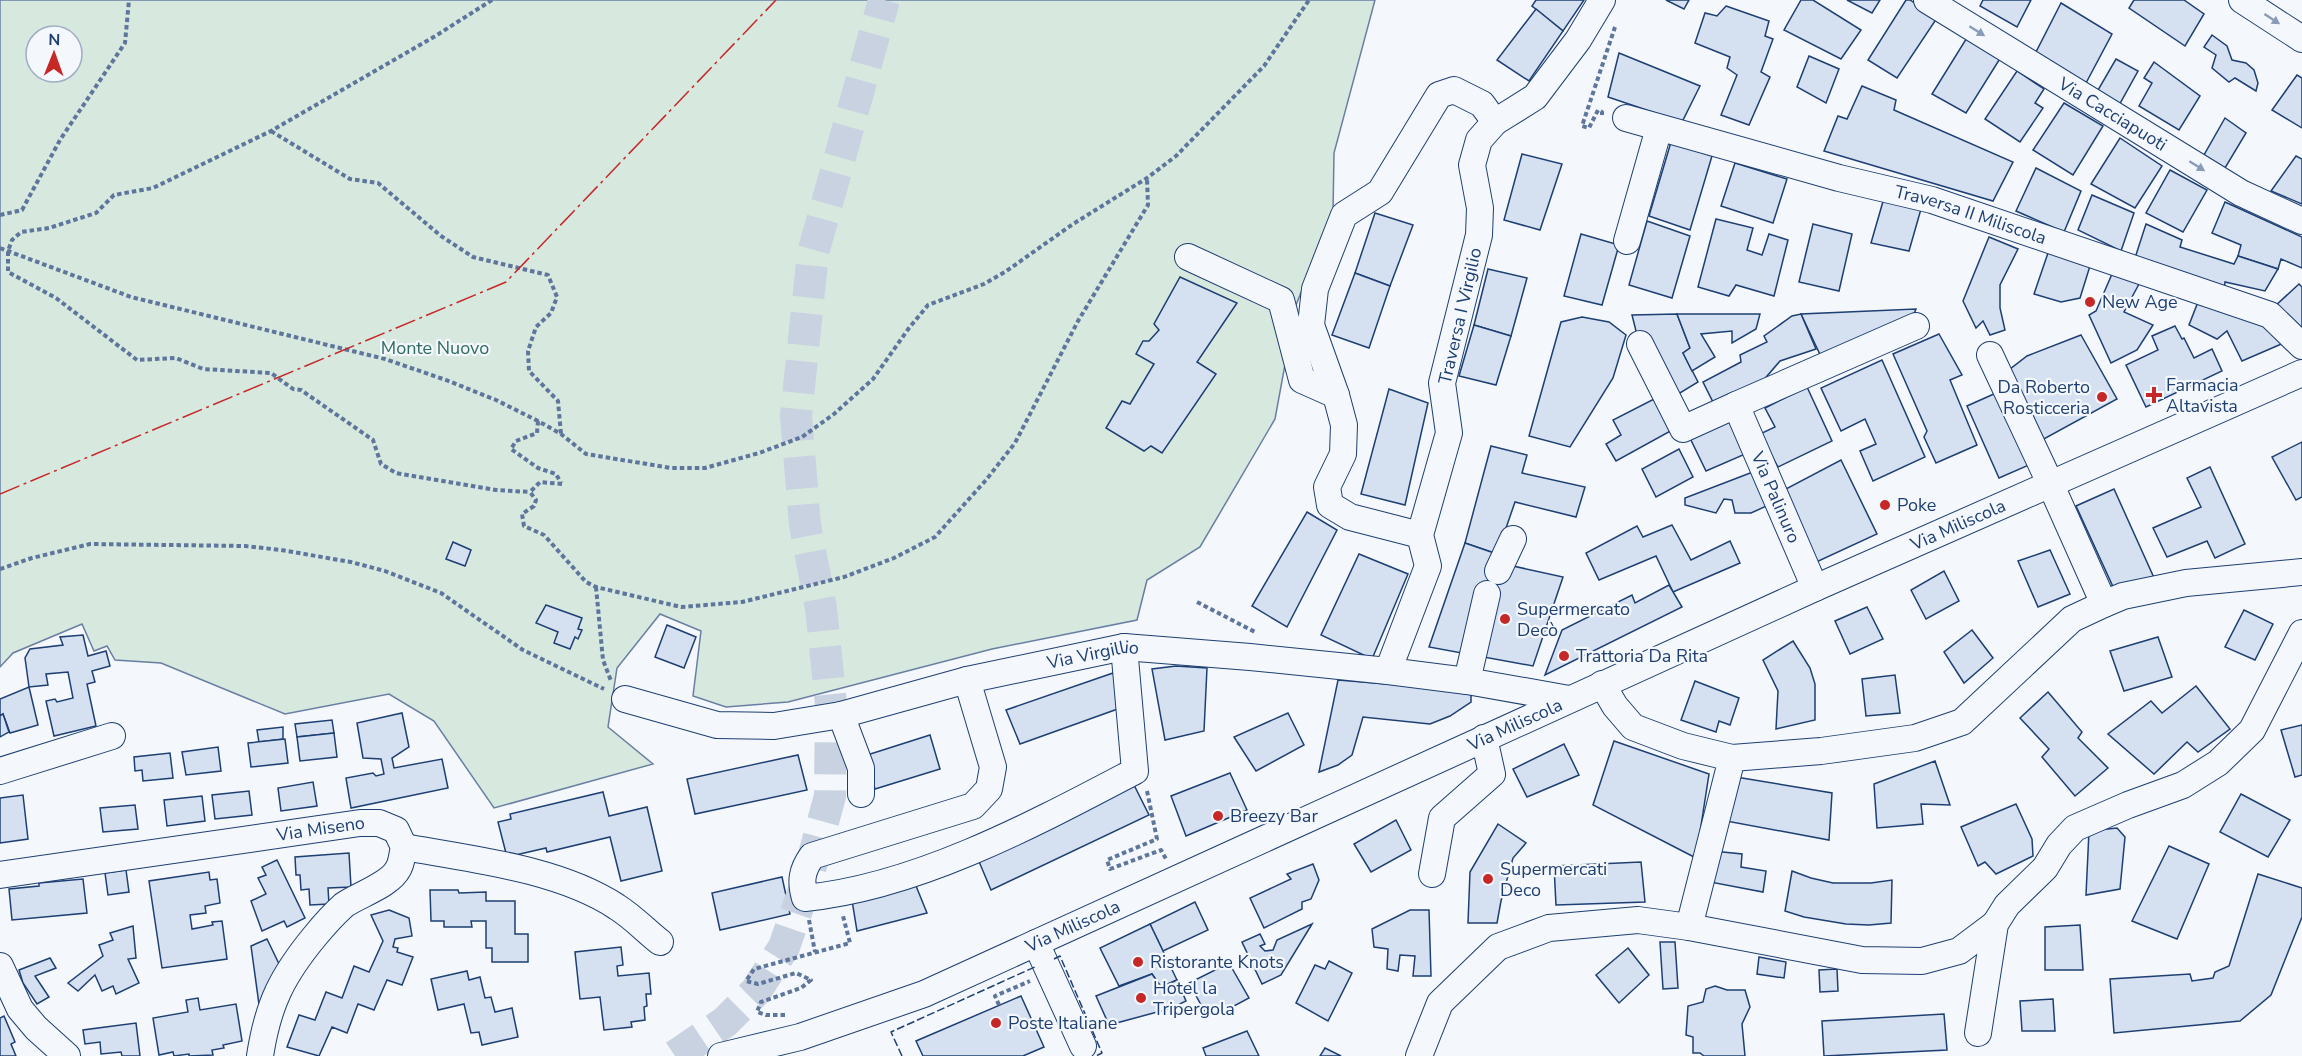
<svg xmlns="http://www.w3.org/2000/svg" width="2302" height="1056" viewBox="0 0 2302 1056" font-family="'Nunito Sans',sans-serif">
<rect width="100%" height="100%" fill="#f4f7fb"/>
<path fill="#d7e8df" stroke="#687fa3" stroke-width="1.5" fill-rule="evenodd" d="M0,0h1375l-41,153 -1,60 -37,92 -21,114 -75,128 -53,33 -10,40 -145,29 -204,53 -62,5 -33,-11 8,-65 -41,-17 -43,54 -9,59 45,37 -159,44 -60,-87 -45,-27 -104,20 -124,-51 -46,-3 -8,-14 -13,5 -12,-27 -69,29 -13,14zM36,36h36v36h-36z"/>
<g fill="#d5e0f0" stroke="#1d3f73" stroke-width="1.5">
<polygon points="1536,0 1584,0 1563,31 1532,6"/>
<polygon points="1666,0 1689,0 1684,9"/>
<polygon points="1801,0 1813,0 1861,30 1841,59 1784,30"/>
<polygon points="1847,0 1880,0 1872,13"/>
<polygon points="1906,0 1910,0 1937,18 1897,78 1868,60"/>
<polygon points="1983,0 2031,0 2017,27 1980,6"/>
<polygon points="2134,0 2184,0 2204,14 2185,46 2129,8"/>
<polygon points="2061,3 2112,34 2086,83 2036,52"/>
<polygon points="1726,6 1769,21 1765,36 1773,39 1761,72 1770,77 1749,125 1721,115 1737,75 1727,68 1730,57 1695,43 1705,13 1717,16"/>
<polygon points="1536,9 1563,31 1529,81 1497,60"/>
<polygon points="2212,35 2227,46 2232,60 2246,63 2254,70 2258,83 2256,91 2235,78 2229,82 2212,68 2216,55 2204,47"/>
<polygon points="1968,36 2001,57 1966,113 1932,94"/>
<polygon points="1619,53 1700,86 1682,122 1608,97"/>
<polygon points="1809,56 1839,69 1826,103 1797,87"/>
<polygon points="2116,59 2138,71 2118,107 2098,90"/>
<polygon points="2154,62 2200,96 2179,130 2139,106 2152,83 2144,78"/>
<polygon points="2017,71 2044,89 2035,103 2043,108 2020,142 1985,119"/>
<polygon points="2297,75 2302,78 2302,128 2272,110"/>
<polygon points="1862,86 1896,100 1894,110 2013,162 1993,201 1824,151 1838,116 1847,119"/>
<polygon points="2064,103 2103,126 2073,175 2033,150"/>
<polygon points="2225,118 2246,133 2225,168 2204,155"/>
<polygon points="2120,138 2162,166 2135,208 2091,184"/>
<polygon points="1671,142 1712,156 1690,230 1649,216"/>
<polygon points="1522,154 1562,164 1540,230 1504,220"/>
<polygon points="2296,156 2302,159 2302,204 2271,191"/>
<polygon points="1735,163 1787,179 1773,223 1721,206"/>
<polygon points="2036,168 2081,191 2064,232 2016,211"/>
<polygon points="2170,170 2207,190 2183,232 2146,213"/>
<polygon points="2092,195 2134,213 2121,251 2078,230"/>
<polygon points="1884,198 1921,209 1909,251 1871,243"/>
<polygon points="2225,202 2302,237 2302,268 2281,259 2278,269 2238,256 2241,245 2212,233"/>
<polygon points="1375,213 1413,225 1390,286 1355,273"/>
<polygon points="1716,219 1753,228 1747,250 1762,255 1769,234 1788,240 1774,296 1736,285 1729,296 1698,287"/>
<polygon points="1647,221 1690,236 1672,298 1629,285"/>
<polygon points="1813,224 1852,234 1839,291 1799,282"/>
<polygon points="2146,224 2182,240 2180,247 2234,264 2238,256 2278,269 2265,291 2225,282 2224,293 2135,258"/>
<polygon points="1581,234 1619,245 1602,305 1564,296"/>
<polygon points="1989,237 2018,249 2000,285 2000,308 2005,330 1990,335 1983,321 1976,328 1963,301"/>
<polygon points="2049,250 2090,266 2080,298 2061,302 2034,294"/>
<polygon points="1488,269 1527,278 1511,336 1474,325"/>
<polygon points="1355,273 1390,286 1369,348 1332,335"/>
<polygon points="2112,274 2139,284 2124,312 2153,325 2137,350 2111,363 2089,315 2096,311"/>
<polygon points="1180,277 1237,303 1197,362 1216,374 1162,453 1151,446 1144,451 1106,428 1122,401 1130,404 1154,364 1136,354 1143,341 1149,341 1159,330 1154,324"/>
<polygon points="2299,284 2302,287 2302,333 2274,307"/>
<polygon points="2198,302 2251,315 2286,342 2242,361 2227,331 2217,339 2189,325"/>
<polygon points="1916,309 1912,319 1824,363 1801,314"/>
<polygon points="1677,314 1690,348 1683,353 1698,382 1675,396 1638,339 1632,315"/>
<polygon points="1677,314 1760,314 1756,329 1732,343 1732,331 1701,334 1715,357 1692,371 1683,353 1690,348"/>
<polygon points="1801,314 1816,349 1780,361 1755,390 1714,404 1703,382 1741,362 1740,355 1767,342 1764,336 1792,316"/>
<polygon points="1582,317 1609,322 1626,335 1613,378 1570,447 1529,436 1561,322"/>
<polygon points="1474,325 1511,336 1496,385 1459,376"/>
<polygon points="2175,326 2182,339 2184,338 2194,358 2212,349 2222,371 2146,407 2126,365 2158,350 2152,336"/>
<polygon points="1939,334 1962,375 1950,380 1977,445 1936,463 1924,437 1927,431 1893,354"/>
<polygon points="2081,335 2117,399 2042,440 2005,373 2027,356"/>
<polygon points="1882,360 1925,457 1873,481 1860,451 1876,444 1865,419 1841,431 1821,388"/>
<polygon points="1807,387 1832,441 1778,467 1760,434 1775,427 1765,408"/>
<polygon points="1389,389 1428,403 1405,505 1361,494"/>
<polygon points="2005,389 2038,461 1999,478 1967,406"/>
<polygon points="1658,397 1676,428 1616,461 1606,444 1621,435 1613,420"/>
<polygon points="1733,418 1750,452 1706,471 1690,438"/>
<polygon points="2302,442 2302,497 2296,500 2272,457"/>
<polygon points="1491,446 1527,455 1522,473 1585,487 1576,517 1515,502 1497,554 1465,543"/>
<polygon points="1679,449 1693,477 1656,497 1642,469"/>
<polygon points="1841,460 1877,534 1812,564 1782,491"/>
<polygon points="2210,467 2245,544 2215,558 2207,541 2167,557 2153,528 2201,507 2187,478"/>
<polygon points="1758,470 1773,503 1751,513 1735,513 1732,500 1724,499 1716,513 1685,505 1685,498"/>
<polygon points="2114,489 2155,580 2115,591 2076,506"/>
<polygon points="1307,512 1337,530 1287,627 1252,606"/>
<polygon points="1672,525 1691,560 1730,541 1740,563 1673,592 1656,556 1599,580 1586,553 1637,526 1643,537"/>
<polygon points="453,542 471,550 465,566 446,559"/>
<polygon points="1465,543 1497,554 1513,566 1563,577 1533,666 1429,647"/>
<polygon points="2050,550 2070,594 2038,607 2018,561"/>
<polygon points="1359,554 1408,574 1372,659 1321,635"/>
<polygon points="1944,571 1959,601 1926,619 1911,590"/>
<polygon points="1669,585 1682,607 1545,675 1562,630 1632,595 1635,603"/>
<polygon points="546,605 582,618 578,629 582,630 578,639 575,637 570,649 554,643 558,632 536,623"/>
<polygon points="1867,607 1883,639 1850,654 1835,621"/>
<polygon points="2244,610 2273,624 2255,660 2225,647"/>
<polygon points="667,625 696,637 684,668 655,657"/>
<polygon points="1972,630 1993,658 1964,683 1944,652"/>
<polygon points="83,635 88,656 106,651 110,666 92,671 95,682 87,684 96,726 54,736 46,701 55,699 57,702 73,698 68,672 46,674 48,685 29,687 25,658 30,649 63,645 60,637"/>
<polygon points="2158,637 2172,677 2124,691 2110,651"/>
<polygon points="1793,641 1810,668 1815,684 1815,720 1776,729 1778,691 1763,660"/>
<polygon points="1176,666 1207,668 1204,731 1165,740 1152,669"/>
<polygon points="1113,673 1126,706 1020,744 1006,710"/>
<polygon points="1895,675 1900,713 1866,716 1862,679"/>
<polygon points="1338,680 1471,691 1471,702 1450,716 1430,724 1363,717 1352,755 1338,765 1319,772"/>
<polygon points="1695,681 1739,698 1730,725 1719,721 1716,732 1681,720"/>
<polygon points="2196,686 2230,729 2198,752 2187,742 2154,774 2108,734 2151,701 2162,713"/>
<polygon points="29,687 38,725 10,733 3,714 0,716 0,699"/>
<polygon points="2048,692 2082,732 2078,738 2108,768 2075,796 2042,757 2049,749 2020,718"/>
<polygon points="402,713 409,747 392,758 394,768 442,759 448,788 351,808 346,778 373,773 376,776 384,774 381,759 363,758 357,723"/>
<polygon points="1288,713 1304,745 1256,771 1234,737"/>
<polygon points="3,714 9,732 0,737 0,716"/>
<polygon points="332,720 334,733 297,737 295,724"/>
<polygon points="2302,725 2302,775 2295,777 2281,730"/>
<polygon points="283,727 283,739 259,742 257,730"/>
<polygon points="334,733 337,757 300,761 297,737"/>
<polygon points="930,735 940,769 875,789 864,756"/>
<polygon points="285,739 288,763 251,767 248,743"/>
<polygon points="1614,741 1709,774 1696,858 1593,805"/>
<polygon points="1564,744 1579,775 1527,797 1513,769"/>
<polygon points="218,747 221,771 186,775 182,752"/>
<polygon points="170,753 173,778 143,781 142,770 135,771 134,757"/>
<polygon points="798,755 807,790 695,814 687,779"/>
<polygon points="1935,761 1950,805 1921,804 1923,824 1877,828 1874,784"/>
<polygon points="1230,773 1247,810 1186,836 1171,796"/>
<polygon points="1736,777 1832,793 1829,840 1726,821"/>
<polygon points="1132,781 1149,815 991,890 975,852"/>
<polygon points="313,782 317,806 281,811 278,788"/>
<polygon points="249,791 252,815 215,819 212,795"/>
<polygon points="603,792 609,816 647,807 662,871 621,881 610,837 547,852 546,848 507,857 498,822 511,819 510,814"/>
<polygon points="2241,794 2290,820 2268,857 2220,832"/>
<polygon points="23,795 28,839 0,843 0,798"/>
<polygon points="202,796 205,821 167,826 164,800"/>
<polygon points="2016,804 2032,839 2033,856 1996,874 1985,862 1978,866 1961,827"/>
<polygon points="135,805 138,829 103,832 100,808"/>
<polygon points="1396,820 1411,850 1371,872 1354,844"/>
<polygon points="1498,824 1526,843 1513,858 1501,901 1497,923 1468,923 1470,872"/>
<polygon points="2117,828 2125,837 2120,889 2086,895 2089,831"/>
<polygon points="2169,846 2209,864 2177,939 2132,921"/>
<polygon points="1713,851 1742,854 1741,867 1766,871 1763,892 1710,882"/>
<polygon points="349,853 351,887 328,888 329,904 310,905 309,889 301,890 300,875 296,875 295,857"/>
<polygon points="277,860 305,918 287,927 284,921 262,931 251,901 266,894 258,878 266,875 262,867"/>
<polygon points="1641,862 1645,902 1556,905 1554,866"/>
<polygon points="1313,864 1319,880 1311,899 1302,902 1302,909 1264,928 1250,898 1291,879 1287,874"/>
<polygon points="126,870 129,892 108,895 105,873"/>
<polygon points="1792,871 1811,878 1833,883 1871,883 1892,880 1891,923 1869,925 1846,924 1804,917 1785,911"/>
<polygon points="209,872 210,880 217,879 220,903 205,906 206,913 190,915 192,929 213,925 212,922 222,921 227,959 162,968 149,881"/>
<polygon points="2258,874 2302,888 2302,917 2271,995 2240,1021 2114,1033 2110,979 2190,974 2192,981 2213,978 2215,972 2229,966"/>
<polygon points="782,877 790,914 720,930 712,893"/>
<polygon points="83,879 87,913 12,920 9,889 39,886 39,883"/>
<polygon points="914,881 927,913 857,931 851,894"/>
<polygon points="430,890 458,890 459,893 486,892 486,901 515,901 515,934 528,934 528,962 492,962 492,948 486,948 486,921 471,921 472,927 444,927 444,921 431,921"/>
<polygon points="1195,902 1208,930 1163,951 1150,924"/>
<polygon points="389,910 409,918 412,936 395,939 393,947 398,948 397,952 413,957 402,985 387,980 374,1010 358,1004 347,1033 332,1027 319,1056 287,1047 299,1015 315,1020 326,992 342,998 354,966 369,972 383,941 371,915"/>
<polygon points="1410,910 1429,910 1431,976 1413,976 1415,956 1400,955 1398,971 1387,969 1388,949 1374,947 1372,929"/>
<polygon points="1150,924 1177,980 1161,987 1152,974 1119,986 1100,948"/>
<polygon points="1312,924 1281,975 1262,984 1242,942 1260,934 1265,944 1260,946 1265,951 1273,950 1277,940"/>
<polygon points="2080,925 2083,970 2045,970 2045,927"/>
<polygon points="133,926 136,958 128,959 139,983 116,994 113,986 102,991 95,975 78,991 68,983 103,956 99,945 113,940 110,933"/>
<polygon points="267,939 281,968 261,1019 251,946"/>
<polygon points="1660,942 1675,942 1678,988 1663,989"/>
<polygon points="621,947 623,965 617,966 618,976 649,973 651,994 646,994 647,1006 644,1007 645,1020 631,1022 632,1027 604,1030 600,997 580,999 575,952"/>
<polygon points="1628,948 1649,975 1619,1003 1596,975"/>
<polygon points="1759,957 1786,962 1784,978 1757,974"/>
<polygon points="50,958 56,968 35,976 49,997 37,1004 23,983 19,970"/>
<polygon points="1329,961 1352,973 1328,1021 1296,1003 1315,965 1325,969"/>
<polygon points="1229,963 1249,998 1221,1013 1218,1007 1205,1012 1189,983"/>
<polygon points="1837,969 1838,991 1820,992 1819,970"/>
<polygon points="467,971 469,980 480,977 485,998 491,997 495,1012 512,1008 518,1037 482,1045 479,1032 471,1033 464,1004 438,1010 431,979"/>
<polygon points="1152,974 1161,987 1177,980 1186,1001 1172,1008 1109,1025 1096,996"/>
<polygon points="1715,986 1727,990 1745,990 1750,1007 1742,1024 1745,1056 1704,1056 1700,1053 1693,1053 1693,1037 1686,1035 1688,1006 1703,1002 1706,989"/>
<polygon points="1021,996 1044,1047 1023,1056 923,1056 916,1041"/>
<polygon points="198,998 200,1010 236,1004 242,1041 223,1045 224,1048 212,1050 213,1055 189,1056 189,1054 174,1056 173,1052 159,1055 153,1018 188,1012 186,1000"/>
<polygon points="2053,999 2055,1031 2022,1031 2020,1001"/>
<polygon points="1944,1014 1947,1050 1824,1056 1822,1021"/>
<polygon points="4,1016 15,1042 11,1044 16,1056 0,1056 0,1018"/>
<polygon points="136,1023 140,1056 122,1056 121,1052 101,1054 100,1042 85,1044 83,1030"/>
<polygon points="1247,1031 1259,1056 1206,1056 1203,1048"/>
<polygon points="1325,1048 1341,1056 1320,1056"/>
</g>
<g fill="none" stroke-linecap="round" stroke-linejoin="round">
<polyline stroke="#c9d2e0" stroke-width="32" stroke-dasharray="32 16" stroke-linecap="butt" points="675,1056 725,1022 756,991 784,947 806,884 830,796 831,704 821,608 805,525 796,416 813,253 884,0"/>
<defs>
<g id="minor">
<path id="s1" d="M1927,0l314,193 61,28"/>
<polyline points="2242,0 2302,39"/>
<path id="s2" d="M1626,118l213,60 93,22 338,115 32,31"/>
<polyline points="1627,241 1659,128"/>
<polyline points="1188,257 1281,300 1302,380 1336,395"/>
<path id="s3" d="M1640,344l43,85 53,-24 79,183"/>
<polyline points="1990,355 2050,483 2104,604"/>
<polyline points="1736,405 1916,326"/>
<polyline points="1420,535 1350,517 1330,505 1327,487 1343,454 1344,425 1336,395 1311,325 1315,289 1344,215 1380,192 1439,95 1454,90 1482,104 1495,122"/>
<polyline points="1498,571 1513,539"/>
<polyline points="1388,671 1428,566 1420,535 1449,433 1442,383 1479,235 1480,208 1472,165 1479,140 1495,122 1535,97 1578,40 1602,0"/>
<path d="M967,680l26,87 -4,22 -16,17 -161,50c-10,14 -12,25 -7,42 113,-11 231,-75 330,-127l-11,-124"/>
<polyline points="1467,681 1487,594"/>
<polyline points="1602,684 1615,706 1633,727 1683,746 1732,758"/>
<path id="s4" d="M625,699l92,26 57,1 67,-11 126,-35 157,-33 126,10 138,14 79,10 102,18"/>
<polyline points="841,715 861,768 861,794"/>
<polyline points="0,771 112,736"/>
<path d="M404,847c67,12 156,22 213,60 16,10 29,24 43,35"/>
<polyline points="1432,874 1442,818 1492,774 1484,738"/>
<path id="s5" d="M0,875l360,-52h19l17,7 8,17c-2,7 -2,16 -6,22 -8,16 -40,26 -54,36 -10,9 -20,20 -29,31 -33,40 -47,68 -55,120"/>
<polyline points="1689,927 1862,960 1922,961 1959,951 1995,924"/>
<polyline points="1036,943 1083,1046"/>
<polyline points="0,966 20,1009 36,1028 67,1056"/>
<polyline points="1978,1033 1995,924 2007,905 2045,868 2059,845 2075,828 2128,805 2183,785 2218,763 2252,730 2302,633"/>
<path id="s6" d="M721,1056l79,-19 124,-43 891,-406 487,-215"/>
<polyline points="1419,1056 1440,1003 1498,947 1549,928 1638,920 1689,927 1732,758 1821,751 1915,738 1962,722 2072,619 2104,604 2123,596 2186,583 2302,572"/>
</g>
</defs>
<use href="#minor" stroke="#1d3f73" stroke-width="28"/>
<g stroke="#5e769c" stroke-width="4" stroke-dasharray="4.5 3" stroke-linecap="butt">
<polyline points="492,0 437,35 271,131 153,188 114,195 96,213 49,228 21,232 12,240 8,251 8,272 56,298 137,360 176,358 203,369 271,373 293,389 301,390 373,440 381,464 396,473 496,490 530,492"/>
<polyline points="1602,115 1602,112 1598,110 1589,128 1582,126 1615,27"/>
<polyline points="271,131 350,179 378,183 441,236 473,257 548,275 557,297 551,313 536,327 528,351 529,371 558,401 561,434"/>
<polyline points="0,215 22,210 60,140 125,43 129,0"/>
<polyline points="0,248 131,297 385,359 446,380 496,400 538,421 561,434 586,454 671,468 705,468 759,453 802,437 834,414 873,379 909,328 928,305 984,284 1005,272 1073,224 1147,178 1176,156 1264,66 1309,0"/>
<polyline points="538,421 537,433 516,441 511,449 538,468 556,474 561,483"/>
<polyline points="562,484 540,482 530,492 536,500 534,506 522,514 524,526 544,535 586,582 596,587 681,607 742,602 844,577 894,558 935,537 986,480 1015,443 1078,321 1148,205 1147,179"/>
<polyline points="0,569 32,558 90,544 245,546 281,550 351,562 385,571 441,593 523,650 604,689"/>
<polyline points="596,587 603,660 611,681"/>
<polyline points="1197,602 1257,633"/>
<polyline points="1147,791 1157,839 1107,860 1110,869 1161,850 1166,859"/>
<polyline points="809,920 815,952"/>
<polyline points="999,1005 995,996 1030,981"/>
<polyline points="785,1015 766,1015 757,1012 761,1002 801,988 811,980 796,973 758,984 746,981 754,969 850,943 843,916"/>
</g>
<use href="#minor" stroke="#f4f7fb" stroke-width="26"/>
<g stroke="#1d3f73" stroke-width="1.5" stroke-dasharray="8 3" stroke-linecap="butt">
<polyline points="1054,959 1060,956 1102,1053 1096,1056"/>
<polyline points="902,1056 891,1032 1037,966"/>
</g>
<polyline stroke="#c62828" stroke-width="1.5" stroke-dasharray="21 4.5 3 4.5" stroke-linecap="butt" points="0,494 506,282 776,0"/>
</g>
<defs><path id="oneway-solid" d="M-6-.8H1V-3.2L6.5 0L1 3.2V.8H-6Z" transform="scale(1.5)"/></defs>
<g fill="#889bb7">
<use href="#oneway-solid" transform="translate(2272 19) rotate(33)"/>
<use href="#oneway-solid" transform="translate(1977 31) rotate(32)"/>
<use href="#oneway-solid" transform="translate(2197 166) rotate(32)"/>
</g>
<g fill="#c62828" stroke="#f4f7fb" stroke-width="2">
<circle cx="2090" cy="302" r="6"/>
<path d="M2151 386h6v6h6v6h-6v6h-6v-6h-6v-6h6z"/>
<circle cx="2102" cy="397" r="6"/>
<circle cx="1885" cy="505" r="6"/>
<circle cx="1505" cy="619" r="6"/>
<circle cx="1564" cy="656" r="6"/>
<circle cx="1218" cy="816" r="6"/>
<circle cx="1488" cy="879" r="6"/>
<circle cx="1138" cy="962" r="6"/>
<circle cx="1141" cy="998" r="6"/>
<circle cx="996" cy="1023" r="6"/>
</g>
<g text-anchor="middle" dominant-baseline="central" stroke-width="4.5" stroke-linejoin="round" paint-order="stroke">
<g font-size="18" fill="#1d3f73" stroke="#f4f7fb">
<text stroke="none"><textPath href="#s1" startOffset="218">Via Cacciapuoti</textPath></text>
<text stroke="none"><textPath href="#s2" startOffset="358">Traversa II Miliscola</textPath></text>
<text transform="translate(1460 316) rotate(-77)">Traversa I Virgilio</text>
<text stroke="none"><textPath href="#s3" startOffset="254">Via Palinuro</textPath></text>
<text stroke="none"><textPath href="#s6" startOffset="1348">Via Miliscola</textPath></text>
<text stroke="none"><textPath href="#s4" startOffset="480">Via Virgillio</textPath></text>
<text stroke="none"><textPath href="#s6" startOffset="862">Via Miliscola</textPath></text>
<text stroke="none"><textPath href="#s5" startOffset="324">Via Miseno</textPath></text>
<text stroke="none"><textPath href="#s6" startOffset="376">Via Miliscola</textPath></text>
</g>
<g font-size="18" fill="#1d3f73" stroke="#f4f7fb" text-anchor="start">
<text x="2102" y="302">New Age</text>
<text x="2166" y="385">Farmacia<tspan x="2166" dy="21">Altavista</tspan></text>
<text x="2090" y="387" text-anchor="end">Da Roberto<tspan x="2090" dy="21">Rosticceria</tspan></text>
<text x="1897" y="505">Poke</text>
<text x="1517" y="609">Supermercato<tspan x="1517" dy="21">Decò</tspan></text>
<text x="1576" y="656">Trattoria Da Rita</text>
<text x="1230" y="816">Breezy Bar</text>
<text x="1500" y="869">Supermercati<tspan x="1500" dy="21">Deco</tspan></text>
<text x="1150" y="962">Ristorante Knots</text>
<text x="1153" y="988">Hotel la<tspan x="1153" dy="21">Tripergola</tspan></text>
<text x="1008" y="1023">Poste Italiane</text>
</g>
<g font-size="18" fill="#2c6c60" stroke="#f4f7fb">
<text x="435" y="348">Monte Nuovo</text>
</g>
</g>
<g transform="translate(54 54) rotate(1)"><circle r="28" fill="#f4f7fb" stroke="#9eadc5" stroke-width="1.5"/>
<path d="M0-4.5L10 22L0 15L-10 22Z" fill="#c62828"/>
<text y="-9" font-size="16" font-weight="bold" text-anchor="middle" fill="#1d3f73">N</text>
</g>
</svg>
